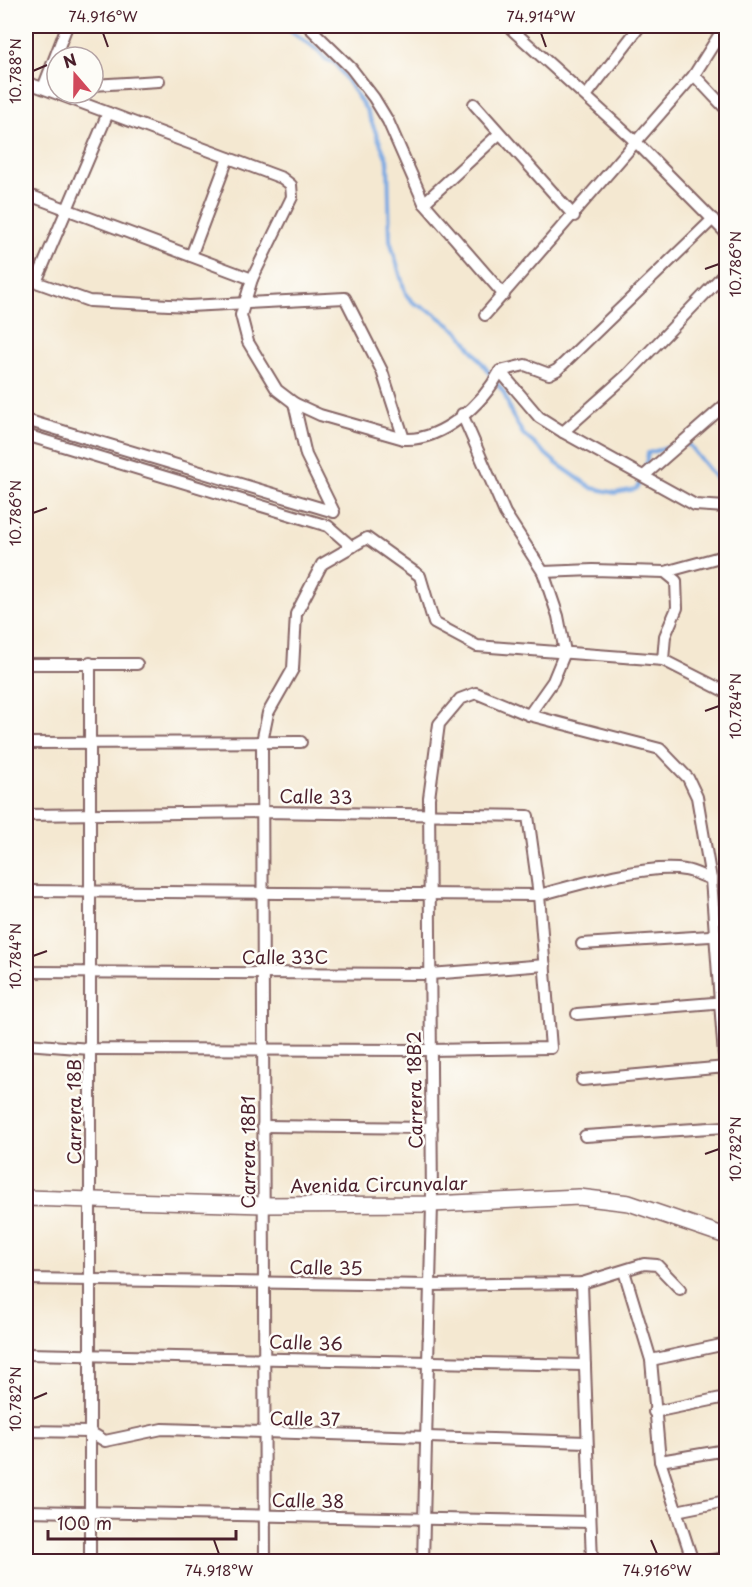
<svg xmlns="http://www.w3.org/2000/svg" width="752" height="1587" viewBox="0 0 752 1587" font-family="'Playpen Sans',sans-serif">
<rect width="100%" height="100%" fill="#fdfcf7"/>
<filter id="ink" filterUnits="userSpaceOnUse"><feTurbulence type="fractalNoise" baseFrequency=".0167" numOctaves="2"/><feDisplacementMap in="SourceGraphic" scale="12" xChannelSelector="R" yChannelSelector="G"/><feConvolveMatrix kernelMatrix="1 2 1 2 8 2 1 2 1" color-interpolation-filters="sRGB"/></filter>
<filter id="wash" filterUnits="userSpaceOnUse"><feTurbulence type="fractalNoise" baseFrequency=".008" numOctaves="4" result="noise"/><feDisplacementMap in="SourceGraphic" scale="24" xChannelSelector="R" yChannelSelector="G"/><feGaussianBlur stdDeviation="1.35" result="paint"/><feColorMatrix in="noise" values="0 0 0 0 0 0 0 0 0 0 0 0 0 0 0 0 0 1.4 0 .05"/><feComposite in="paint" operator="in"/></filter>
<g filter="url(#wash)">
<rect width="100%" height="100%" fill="#f4e8d1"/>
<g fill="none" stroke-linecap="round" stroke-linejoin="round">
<g stroke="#78a7e2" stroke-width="4">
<polyline points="283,26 317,50 325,59 335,63 367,111 388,162 390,240 406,295 414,303 434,313 460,333 504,393 512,415 523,434 556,463 592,488 615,493 636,489 642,479"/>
<polyline points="684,445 689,445 726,491"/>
<polyline points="645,472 648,453 674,446"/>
</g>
</g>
</g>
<g filter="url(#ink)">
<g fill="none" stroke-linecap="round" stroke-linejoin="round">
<defs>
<g id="minor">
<polyline points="308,26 351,68 374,98 388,121 424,203 504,295"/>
<polyline points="508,26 637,143 726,233"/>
<polyline points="694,75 726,109"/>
<path d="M26,82l256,96 9,7 1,12 -40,82 -11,36 7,27 29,48 17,13 26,12 84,24c38,2 79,-35 96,-68l25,-6 24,9 8,-4 156,-151"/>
<polyline points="93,85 159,81"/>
<polyline points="48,88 43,88 67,26"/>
<polyline points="586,96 640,26"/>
<polyline points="474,104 574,216"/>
<polyline points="108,113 36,282 89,301 189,306 345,298 382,371 404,439"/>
<polyline points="26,194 252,279"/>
<polyline points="424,203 499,134"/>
<polyline points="191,256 228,158"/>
<polyline points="485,315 694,75 725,26"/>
<polyline points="500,371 539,417 563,432 695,505 726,507"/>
<polyline points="26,420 334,512 306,455 294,403"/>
<polyline points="563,432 627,375 726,272"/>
<polyline points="26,435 328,526 352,547"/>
<polyline points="645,475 726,404"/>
<polyline points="543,572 593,570 665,572 676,581 677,608 665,636 663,660"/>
<polyline points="665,572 720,557 726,560"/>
<polyline points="26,664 137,664"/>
<polyline points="529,715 660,749 688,778 697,797 711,879 726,1084"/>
<polyline points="26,743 301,742"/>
<polyline points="26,815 262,812 528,816 539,895 551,1048 429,1050 90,1049 26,1044"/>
<path d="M26,891l513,4c37,-10 109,-32 146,-25 8,1 17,6 26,9"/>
<polyline points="582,944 726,935"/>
<polyline points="26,972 430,974 545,965"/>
<polyline points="577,1014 726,1002"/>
<polyline points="582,1080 726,1067"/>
<polyline points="263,1126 432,1128"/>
<polyline points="585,1136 726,1127"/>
<polyline points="624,1271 651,1360 660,1461 693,1562"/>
<polyline points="26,1279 430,1285 582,1283 644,1264 657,1265 680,1289"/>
<polyline points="582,1283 592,1562"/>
<polyline points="26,1354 585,1365"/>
<polyline points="651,1360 726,1344"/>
<polyline points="654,1412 726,1397"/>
<polyline points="26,1431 90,1432 105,1441 162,1429 587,1442"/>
<polyline points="660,1461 726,1450"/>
<polyline points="26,1511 590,1522"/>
<polyline points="676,1511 726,1501"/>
<polyline points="90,1562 90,663"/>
<polyline points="265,1562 262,742 268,713 293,669 296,614 322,564 367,538 420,576 434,623 477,646 663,660 726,692"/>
<polyline points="423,1562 432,1204 429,798 439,724 460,699 476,693 529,715 553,681 565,652 558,616 543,572 505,513 462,414"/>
<polyline points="698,1562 726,1558"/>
</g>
<polyline id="secondary" points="26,1198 263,1205 432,1204 579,1197 629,1203 726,1236"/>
</defs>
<use href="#minor" stroke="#866565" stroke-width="14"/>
<use href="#secondary" stroke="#866565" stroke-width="18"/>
<use href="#minor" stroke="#fff" stroke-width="10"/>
<use href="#secondary" stroke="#fff" stroke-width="15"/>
</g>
</g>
<path fill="none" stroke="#4a1f2b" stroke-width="2" d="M103,33l5,14M541,33l5,14M33,71l14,-6M705,269l14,-5M33,513l14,-5M705,711l14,-5M33,956l14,-5M705,1154l14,-5M33,1399l14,-6M214,1540l5,14M651,1540l6,14"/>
<g text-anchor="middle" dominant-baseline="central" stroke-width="5" stroke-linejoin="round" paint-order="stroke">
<g font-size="18" fill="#4a1f2b" stroke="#fdfcf7">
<text transform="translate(316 796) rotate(1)">Calle 33</text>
<text x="285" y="956">Calle 33C</text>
<text transform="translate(414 1090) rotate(-91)">Carrera 18B2</text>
<text transform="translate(73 1112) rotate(-90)">Carrera 18B</text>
<text transform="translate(247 1152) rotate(-90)">Carrera 18B1</text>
<text transform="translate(379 1184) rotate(-1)">Avenida Circunvalar</text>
<text transform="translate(326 1267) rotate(1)">Calle 35</text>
<text transform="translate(306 1342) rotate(2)">Calle 36</text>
<text transform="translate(305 1418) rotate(1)">Calle 37</text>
<text transform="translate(308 1500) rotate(1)">Calle 38</text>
</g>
</g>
<rect width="752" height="1587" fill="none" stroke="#fdfcf7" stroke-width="66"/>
<g transform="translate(75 75) rotate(340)"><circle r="28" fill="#fdfcf7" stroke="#b5a4a5" stroke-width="1.5"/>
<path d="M0-4.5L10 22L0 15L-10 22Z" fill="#d1495b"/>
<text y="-9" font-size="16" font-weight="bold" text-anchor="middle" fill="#4a1f2b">N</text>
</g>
<path d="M48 1530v9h188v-9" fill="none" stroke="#4a1f2b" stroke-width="3"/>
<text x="57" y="1530" font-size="18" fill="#4a1f2b" stroke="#fdfcf7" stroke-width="4.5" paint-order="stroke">100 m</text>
<rect x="33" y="33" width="686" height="1521" fill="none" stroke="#4a1f2b" stroke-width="2"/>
<g font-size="15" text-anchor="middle" fill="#4a1f2b">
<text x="103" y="22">74.916°W</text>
<text x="541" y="22">74.914°W</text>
<text transform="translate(16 71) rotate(-90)" y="5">10.788°N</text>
<text transform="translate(736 264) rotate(-90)" y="5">10.786°N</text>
<text transform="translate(16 513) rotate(-90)" y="5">10.786°N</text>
<text transform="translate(736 706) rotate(-90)" y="5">10.784°N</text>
<text transform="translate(16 956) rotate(-90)" y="5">10.784°N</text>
<text transform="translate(736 1149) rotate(-90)" y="5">10.782°N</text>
<text transform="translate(16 1399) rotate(-90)" y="5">10.782°N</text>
<text x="219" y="1576">74.918°W</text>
<text x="657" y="1576">74.916°W</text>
</g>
</svg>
